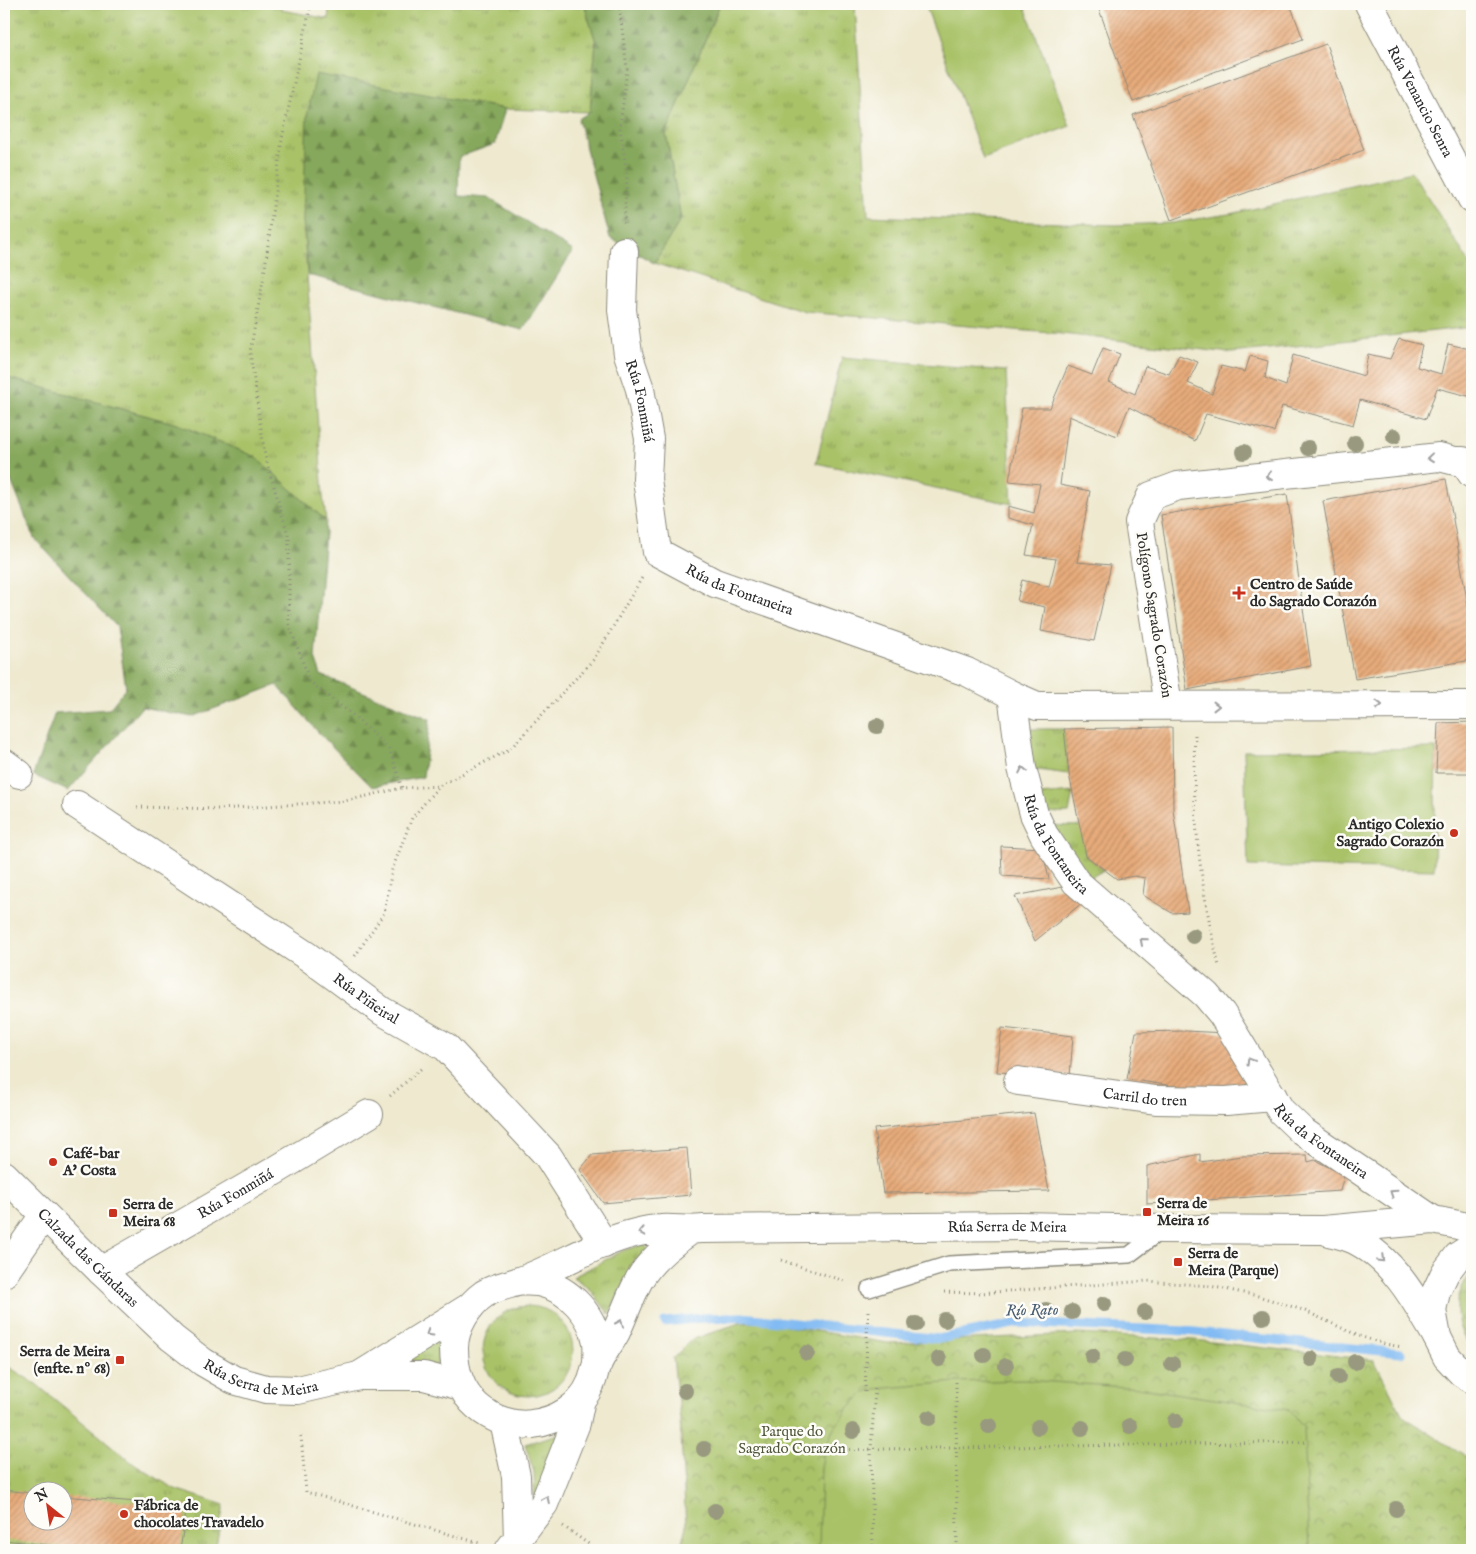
<svg xmlns="http://www.w3.org/2000/svg" width="1476" height="1554" viewBox="0 0 1476 1554" font-family="'IM FELL English',serif">
<defs>
<pattern id="grass-tufts" width="24" height="20" patternUnits="userSpaceOnUse" patternTransform="scale(1.25)"><rect width="24" height="20" fill="#a9c268"/><path d="M3 7l-1-3M5 7V3M7 7l1-3M15 17l-1-3M17 17v-4M19 17l1-3" fill="none" stroke="#8a9e56"/></pattern>
<pattern id="forest-firs" width="22" height="20" patternUnits="userSpaceOnUse" patternTransform="scale(1.25)"><rect width="22" height="20" fill="#86a85c"/><path d="M5 1l3.5 6h-7zM16 11l3.5 6h-7z" fill="#6e894c"/></pattern>
<pattern id="park-crowns" width="20" height="18" patternUnits="userSpaceOnUse" patternTransform="scale(1.25)"><rect width="20" height="18" fill="#a9c268"/><path d="M2 6a3 3 0 1 1 6 0M12 15a3 3 0 1 1 6 0" fill="none" stroke="#8a9e56"/></pattern>
<pattern id="building-hatch" width="6" height="6" patternUnits="userSpaceOnUse" patternTransform="scale(1.25)"><rect width="6" height="6" fill="#e8ac7b"/><path d="M-1 1l2-2M0 6l6-6M5 7l2-2" fill="none" stroke="#bc8c65"/></pattern>
</defs>
<rect width="100%" height="100%" fill="#fdfcf7"/>
<filter id="ink" filterUnits="userSpaceOnUse"><feTurbulence type="fractalNoise" baseFrequency=".02" numOctaves="2"/><feDisplacementMap in="SourceGraphic" scale="10" xChannelSelector="R" yChannelSelector="G"/><feConvolveMatrix kernelMatrix="1 2 1 2 8 2 1 2 1" color-interpolation-filters="sRGB"/></filter>
<filter id="wash" filterUnits="userSpaceOnUse"><feTurbulence type="fractalNoise" baseFrequency=".0096" numOctaves="4" result="noise"/><feDisplacementMap in="SourceGraphic" scale="20" xChannelSelector="R" yChannelSelector="G"/><feGaussianBlur stdDeviation="1.12" result="paint"/><feColorMatrix in="noise" values="0 0 0 0 0 0 0 0 0 0 0 0 0 0 0 0 0 1.4 0 .05"/><feComposite in="paint" operator="in"/></filter>
<g filter="url(#wash)">
<rect width="100%" height="100%" fill="#eee9cf"/>
<g fill="url(#grass-tufts)" stroke="#6a764a" fill-rule="evenodd">
<polygon points="4,4 282,4 282,10 329,19 328,4 584,4 596,42 590,112 505,109 316,75 303,219 323,496 326,521 256,457 177,424 4,377"/>
<polygon points="720,4 855,4 868,216 1116,225 1172,223 1235,213 1412,172 1472,267 1472,327 1231,353 1062,334 805,312 654,263 681,219 666,134"/>
<polygon points="842,357 1006,371 1012,504 816,463"/>
<polygon points="1018,729 1064,729 1069,774 1022,768"/>
<polygon points="1073,792 1069,813 1034,814 1030,796"/>
<polygon points="1039,825 1081,826 1086,856 1104,870 1086,880"/>
<polygon points="645,1244 648,1251 634,1264 609,1314 590,1289 573,1277 624,1250"/>
<path d="M1472,1272v75c-21,-22 -19,-53 0,-75z"/>
<circle cx="528" cy="1351" r="45"/>
<polygon points="438,1341 437,1366 415,1361 391,1365"/>
<path d="M4,1364l32,20 99,81 40,24 49,16 -9,45h-211zM32,1492h30v30h-30z"/>
<polygon points="559,1434 535,1500 534,1472 525,1444"/>
</g>
<g fill="url(#forest-firs)" stroke="#586a44">
<polygon points="584,4 720,4 666,134 681,219 654,263 610,238 578,119 590,112 596,42"/>
<polygon points="316,74 505,109 495,144 459,157 458,196 489,198 573,251 523,330 308,275 303,219 307,116"/>
<polygon points="4,377 177,424 256,457 326,521 315,658 321,675 430,719 423,777 372,787 319,733 277,685 192,717 142,707 68,791 33,775 55,713 109,709 126,688 117,627 34,538 4,463"/>
</g>
<polygon fill="url(#park-crowns)" stroke="#6a764a" points="762,1322 888,1343 1077,1334 1194,1340 1374,1360 1403,1416 1472,1461 1472,1550 680,1550 686,1526 680,1419 673,1358 691,1340 739,1323"/>
<g fill="#a9c268" stroke="#6a764a">
<polygon points="925,4 1024,4 1070,126 983,159"/>
<polygon points="1436,748 1434,870 1248,866 1244,751"/>
<polygon points="1024,1380 1140,1388 1289,1410 1304,1427 1309,1550 819,1550 821,1469 824,1450 833,1430 849,1407 865,1392 875,1389 956,1382"/>
</g>
<g fill="none" stroke-linecap="round" stroke-linejoin="round">
<polyline stroke="#82bbf3" stroke-width="9" points="665,1322 702,1318 742,1317 939,1339 1018,1323 1185,1331 1401,1353"/>
</g>
<g id="blocks">
<g fill="url(#building-hatch)">
<polygon points="1097,4 1290,4 1303,39 1133,102"/>
<polygon points="1326,44 1364,150 1171,220 1133,115"/>
<polygon points="1399,339 1422,345 1417,367 1441,374 1448,344 1470,349 1472,343 1472,397 1437,388 1426,419 1360,400 1353,425 1282,406 1274,432 1206,414 1195,441 1129,407 1117,436 1069,416 1060,485 1090,491 1077,562 1111,565 1094,641 1041,631 1045,607 1017,601 1022,580 1049,587 1056,559 1026,555 1033,525 1008,518 1008,506 1034,513 1040,484 1009,481 1022,408 1050,408 1068,366 1092,375 1103,348 1120,354 1109,382 1135,394 1145,366 1169,374 1179,355 1198,362 1188,383 1212,394 1221,366 1245,372 1250,356 1268,361 1265,378 1286,386 1293,355 1364,376 1368,354 1390,359"/>
<polygon points="1446,479 1472,629 1472,660 1355,679 1323,501"/>
<polygon points="1287,494 1311,666 1187,690 1161,515"/>
<polygon points="1472,722 1472,773 1436,773 1438,723"/>
<polygon points="1172,727 1173,809 1188,912 1172,913 1143,895 1145,878 1134,876 1117,879 1086,856 1069,774 1064,729"/>
<polygon points="1001,846 1042,848 1049,879 1002,876"/>
<polygon points="1073,885 1082,903 1035,941 1015,896"/>
<polygon points="1002,1028 1073,1036 1070,1076 997,1072"/>
<polygon points="1185,1031 1226,1033 1255,1088 1186,1088 1127,1079 1136,1032"/>
<polygon points="1034,1113 1049,1191 883,1193 874,1129"/>
<polygon points="687,1148 691,1195 603,1203 580,1170 592,1155"/>
<polygon points="1200,1154 1200,1162 1242,1156 1307,1155 1308,1162 1315,1160 1344,1175 1340,1191 1147,1204 1147,1166"/>
<polygon points="4,1490 32,1493 32,1522 62,1522 62,1496 187,1506 180,1550 90,1550 4,1540"/>
</g>
</g>
</g>
<g filter="url(#ink)">
<use href="#blocks" fill-opacity="0" stroke="#8c8a7d" stroke-width="1"/>
<g fill="none" stroke-linecap="round" stroke-linejoin="round">
<defs>
<polyline id="service" points="869,1289 949,1264 1129,1255 1162,1230"/>
<g id="minor">
<path id="s1" d="M1369,4l103,195"/>
<path id="s2" d="M624,251l-2,59 6,44 12,35 9,50 -2,40 10,73 58,31 252,89 45,23 25,11 435,-1"/>
<path id="s3" d="M1012,695l10,73 12,46 10,21 32,47 130,113 16,19 59,97 21,20 131,89"/>
<polyline points="1168,705 1139,522 1151,496 1178,486 1439,457 1455,461 1463,461 1472,474"/>
<polyline points="4,763 19,774"/>
<path id="s4" d="M77,805l230,151 75,55 64,36 102,109 56,88"/>
<path id="s5" d="M1018,1081l138,19 70,1 47,-4"/>
<path id="s6" d="M101,1271l177,-102 91,-55"/>
<polyline points="4,1273 44,1215"/>
</g>
<g id="tertiary">
<path id="s7" d="M690,1231c-20,13 -39,28 -51,49 -9,17 -15,35 -23,52 -6,11 -14,21 -19,33 -3,5 -3,12 -6,18 -10,24 -34,38 -59,41 -20,3 -40,-5 -55,-18 -17,-15 -23,-36 -23,-58 0,-20 14,-43 30,-54 11,-7 24,-9 36,-13 39,-14 74,-38 115,-48 8,-2 17,-4 26,-4 14,-1 27,2 41,0l319,-3 142,3 160,1 110,-10 25,5 14,4"/>
<path d="M1329,1232c9,2 18,4 26,8 38,19 61,61 82,97"/>
<polyline points="1472,1247 1458,1256 1445,1273 1436,1292 1432,1310 1437,1337 1447,1357 1462,1373 1472,1379"/>
<path d="M519,1281c8,1 16,0 23,2 28,7 50,31 55,59 1,8 0,16 0,23"/>
<polyline points="504,1422 516,1476 518,1539"/>
<polyline points="509,1550 544,1504 576,1423 581,1399"/>
</g>
<g id="secondary">
<path id="s8" d="M4,1175l97,96 71,67 31,24 31,18 32,9 32,1 61,-14h65l37,10"/>
<polyline points="359,1376 470,1307"/>
</g>
</defs>
<use href="#service" stroke="#8c8a7d" stroke-width="18"/>
<use href="#minor" stroke="#8c8a7d" stroke-width="30"/>
<use href="#tertiary" stroke="#8c8a7d" stroke-width="30"/>
<use href="#secondary" stroke="#8c8a7d" stroke-width="30"/>
<g stroke="#8c8a7d" stroke-width="3" stroke-dasharray="1 4" stroke-linecap="butt">
<polyline points="311,4 282,139 264,275 250,352 265,456 289,538 289,624 310,682 354,716 390,750 402,788"/>
<polyline points="619,4 627,69 620,128 627,175 624,223"/>
<path d="M1195,735c-4,77 6,156 24,231"/>
<polyline points="137,807 220,809 345,801 402,788 439,786 510,749 594,659 643,576"/>
<polyline points="355,956 384,913 392,870 412,818 439,786"/>
<polyline points="390,1096 423,1067"/>
<polyline points="781,1260 847,1282"/>
<polyline points="944,1292 980,1293 1147,1281 1210,1286 1258,1296 1303,1310 1359,1336 1385,1344 1402,1347"/>
<polyline points="956,1382 957,1550"/>
<polyline points="865,1392 868,1311"/>
<polyline points="301,1436 306,1492 479,1543"/>
<polyline points="824,1450 1305,1442"/>
<polyline points="563,1526 597,1550"/>
<polyline points="873,1550 871,1450 875,1389"/>
</g>
<use href="#service" stroke="#fff" stroke-width="15"/>
<use href="#minor" stroke="#fff" stroke-width="28"/>
<use href="#tertiary" stroke="#fff" stroke-width="28"/>
<use href="#secondary" stroke="#fff" stroke-width="28"/>
</g>
<g fill="#98997f">
<circle cx="1394" cy="436" r="8"/>
<circle cx="1355" cy="443" r="8"/>
<circle cx="1308" cy="448" r="8"/>
<circle cx="1244" cy="452" r="8"/>
<circle cx="877" cy="726" r="8"/>
<circle cx="1193" cy="936" r="8"/>
<circle cx="1104" cy="1304" r="8"/>
<circle cx="1046" cy="1310" r="8"/>
<circle cx="1072" cy="1312" r="8"/>
<circle cx="1145" cy="1312" r="8"/>
<circle cx="1263" cy="1317" r="8"/>
<circle cx="945" cy="1320" r="8"/>
<circle cx="916" cy="1324" r="8"/>
<circle cx="807" cy="1353" r="8"/>
<circle cx="984" cy="1355" r="8"/>
<circle cx="1092" cy="1356" r="8"/>
<circle cx="939" cy="1359" r="8"/>
<circle cx="1311" cy="1359" r="8"/>
<circle cx="1125" cy="1360" r="8"/>
<circle cx="1355" cy="1362" r="8"/>
<circle cx="1172" cy="1364" r="8"/>
<circle cx="1006" cy="1366" r="8"/>
<circle cx="1338" cy="1377" r="8"/>
<circle cx="685" cy="1391" r="8"/>
<circle cx="929" cy="1418" r="8"/>
<circle cx="1175" cy="1421" r="8"/>
<circle cx="989" cy="1426" r="8"/>
<circle cx="1130" cy="1426" r="8"/>
<circle cx="1038" cy="1427" r="8"/>
<circle cx="1082" cy="1428" r="8"/>
<circle cx="853" cy="1431" r="8"/>
<circle cx="704" cy="1449" r="8"/>
<circle cx="1396" cy="1509" r="8"/>
<circle cx="715" cy="1511" r="8"/>
</g>
<defs><path id="oneway-chevron" d="M-2-3.5L2.5 0L-2 3.5" fill="none" stroke-width="1.6" stroke-linecap="round" stroke-linejoin="round" transform="scale(1.25)"/></defs>
<g stroke="#a0a0a0">
<use href="#oneway-chevron" transform="translate(1430 458) rotate(174)"/>
<use href="#oneway-chevron" transform="translate(1269 476) rotate(174)"/>
<use href="#oneway-chevron" transform="translate(1379 705)"/>
<use href="#oneway-chevron" transform="translate(1216 706)"/>
<use href="#oneway-chevron" transform="translate(1023 770) rotate(-102)"/>
<use href="#oneway-chevron" transform="translate(1143 941) rotate(-139)"/>
<use href="#oneway-chevron" transform="translate(1250 1061) rotate(-121)"/>
<use href="#oneway-chevron" transform="translate(1393 1193) rotate(-146)"/>
<use href="#oneway-chevron" transform="translate(642 1232) rotate(169)"/>
<use href="#oneway-chevron" transform="translate(1381 1259) rotate(44)"/>
<use href="#oneway-chevron" transform="translate(620 1323) rotate(-66)"/>
<use href="#oneway-chevron" transform="translate(429 1333) rotate(148)"/>
<use href="#oneway-chevron" transform="translate(546 1499) rotate(-64)"/>
</g>
</g>
<g fill="#c8321e" stroke="#fdfcf7" stroke-width="2">
<path d="M1236.5 585.5h5v5h5v5h-5v5h-5v-5h-5v-5h5z"/>
<circle cx="1454" cy="833" r="5"/>
<circle cx="53" cy="1162" r="5"/>
<rect x="1142" y="1207" width="10" height="10" rx="2.5"/>
<rect x="108" y="1208" width="10" height="10" rx="2.5"/>
<rect x="1173" y="1257" width="10" height="10" rx="2.5"/>
<rect x="115" y="1355" width="10" height="10" rx="2.5"/>
<circle cx="124" cy="1514" r="5"/>
</g>
<g text-anchor="middle" dominant-baseline="central" stroke-width="5" stroke-linejoin="round" paint-order="stroke">
<g font-size="15" fill="#2b2b2b" stroke="#fdfcf7">
<text stroke="none"><textPath href="#s1" startOffset="110">Rúa Venancio Senra</textPath></text>
<text stroke="none"><textPath href="#s2" startOffset="152">Rúa Fonmiñá</textPath></text>
<text stroke="none"><textPath href="#s2" startOffset="396">Rúa da Fontaneira</textPath></text>
<text transform="translate(1154 615) rotate(81)">Polígono Sagrado Corazón</text>
<text stroke="none"><textPath href="#s3" startOffset="158">Rúa da Fontaneira</textPath></text>
<text stroke="none"><textPath href="#s4" startOffset="348">Rúa Piñeiral</textPath></text>
<text stroke="none"><textPath href="#s5" startOffset="128">Carril do tren</textPath></text>
<text stroke="none"><textPath href="#s3" startOffset="562">Rúa da Fontaneira</textPath></text>
<text stroke="none"><textPath href="#s6" startOffset="155">Rúa Fonmiñá</textPath></text>
<text stroke="none"><textPath href="#s7" startOffset="984">Rúa Serra de Meira</textPath></text>
<text stroke="none"><textPath href="#s8" startOffset="118">Calzada das Gándaras</textPath></text>
<text stroke="none"><textPath href="#s8" startOffset="335">Rúa Serra de Meira</textPath></text>
</g>
<g font-size="15" font-weight="bold" fill="#2b2b2b" stroke="#fdfcf7" text-anchor="start">
<text x="1250" y="584">Centro de Saúde<tspan x="1250" dy="17">do Sagrado Corazón</tspan></text>
<text x="1444" y="824" text-anchor="end">Antigo Colexio<tspan x="1444" dy="17">Sagrado Corazón</tspan></text>
<text x="63" y="1153">Café-bar<tspan x="63" dy="17">A' Costa</tspan></text>
<text x="1157" y="1203">Serra de<tspan x="1157" dy="17">Meira 16</tspan></text>
<text x="123" y="1204">Serra de<tspan x="123" dy="17">Meira 68</tspan></text>
<text x="1188" y="1253">Serra de<tspan x="1188" dy="17">Meira (Parque)</tspan></text>
<text x="110" y="1351" text-anchor="end">Serra de Meira<tspan x="110" dy="17">(enfte. nº 68)</tspan></text>
<text x="134" y="1505">Fábrica de<tspan x="134" dy="17">chocolates Travadelo</tspan></text>
</g>
<g font-size="15" fill="#51583d" stroke="#fdfcf7">
<text x="792" y="1431">Parque do<tspan x="792" dy="17">Sagrado Corazón</tspan></text>
</g>
<g font-size="16" font-style="italic" fill="#495d71" stroke="#fdfcf7">
<text transform="translate(1032 1311) rotate(-1)">Río Rato</text>
</g>
</g>
<rect width="1476" height="1554" fill="none" stroke="#fdfcf7" stroke-width="20"/>
<g transform="translate(48 1506) rotate(330)"><circle r="24" fill="#fdfcf7" stroke="#a9a8a5"/>
<path d="M0-4L9 19L0 12L-9 19Z" fill="#c8321e"/>
<text y="-8" font-size="14" font-weight="bold" text-anchor="middle" fill="#2b2b2b">N</text>
</g>
</svg>
